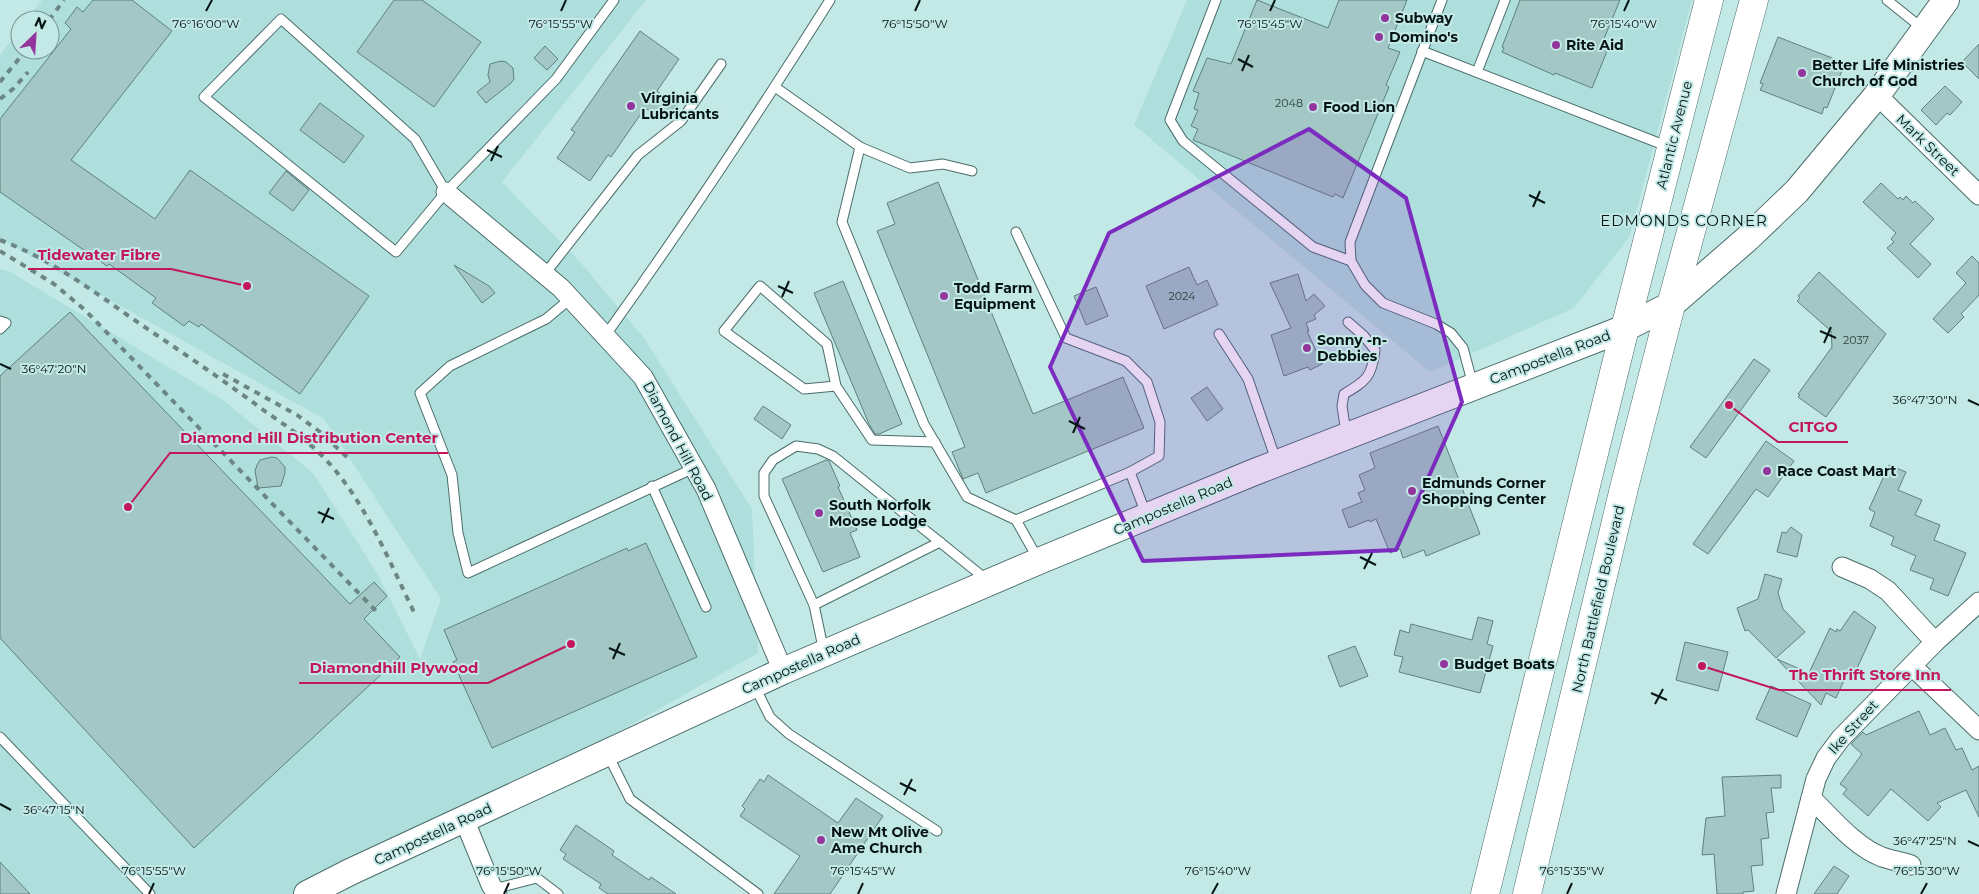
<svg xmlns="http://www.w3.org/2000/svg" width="1979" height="894" viewBox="0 0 1979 894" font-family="Montserrat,sans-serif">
<rect width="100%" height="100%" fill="#c3e9e7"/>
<g fill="#afdfdd">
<polygon points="42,0 646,0 502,182 581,263 644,338 752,509 758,653 464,819 311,894 0,894 0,269 9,271 223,400 313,473 377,573 420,659 441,599 324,419 0,239 0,55 20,29 20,50 50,50 50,20 27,20"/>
<polygon points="1187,0 1692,0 1630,236 1574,308 1430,372 1134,125"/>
</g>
<g fill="#a2c7c5" stroke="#5e817f">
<polygon points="93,0 132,0 172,31 71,160 155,219 190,170 369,296 300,394 201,324 199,327 189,321 184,326 152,303 156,298 109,264 107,266 0,192 0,119 71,29 65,23 77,7 83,12"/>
<polygon points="394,0 422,0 481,42 434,107 357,52"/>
<polygon points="1257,0 1328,28 1339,0 1407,0 1388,48 1400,52 1386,85 1389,87 1343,198 1335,194 1333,197 1193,140 1198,129 1191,126 1198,110 1194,109 1199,93 1193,91 1205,63 1207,58 1231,64"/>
<polygon points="1520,0 1620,0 1603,41 1610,44 1592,88 1555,73 1554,75 1502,52 1504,48 1502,47"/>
<polygon points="640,31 679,59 657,91 676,105 664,121 645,108 611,157 608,155 590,181 557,158 575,132 571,130"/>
<polygon points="1778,37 1845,63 1827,108 1824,107 1822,114 1760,90 1763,84 1760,83"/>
<polygon points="1979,44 1979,79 1962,62"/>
<polygon points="545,46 558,59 547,70 534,58"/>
<polygon points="501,61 506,62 513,68 514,79 511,83 486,103 477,92 490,82 488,75 490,64"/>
<polygon points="1945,86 1962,102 1950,115 1947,113 1936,125 1921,110"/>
<polygon points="320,103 364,136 344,163 300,130"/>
<polygon points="286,171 309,190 293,211 269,193"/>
<polygon points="938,182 1033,414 1123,377 1144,428 986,493 978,473 963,479 952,452 965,447 877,231 895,224 887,203"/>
<polygon points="1881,183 1898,199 1900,197 1903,200 1906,196 1913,203 1915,201 1934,219 1910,244 1931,264 1918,278 1887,248 1894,242 1891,239 1896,233 1863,202"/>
<polygon points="1972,256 1979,263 1979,295 1961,314 1964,317 1948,333 1933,319 1966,283 1956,273"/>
<polygon points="454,265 489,286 495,293 482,303"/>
<polygon points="1189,267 1197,285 1207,280 1218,305 1164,329 1146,286"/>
<polygon points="1819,272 1886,334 1826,417 1798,397 1800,395 1798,394 1832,347 1831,331 1797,301 1800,298 1798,296"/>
<polygon points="1298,274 1306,301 1314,294 1325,306 1314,315 1316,319 1306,323 1309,331 1307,331 1322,364 1310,370 1308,367 1284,376 1271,335 1291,328 1270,283"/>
<polygon points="843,281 902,424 879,434 875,434 869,424 814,293"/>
<polygon points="1096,287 1108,316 1086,325 1074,296"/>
<polygon points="70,312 350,604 374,582 387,596 364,619 400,657 194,848 0,638 0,376"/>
<polygon points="1754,359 1770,370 1706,458 1690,447"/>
<polygon points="1207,387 1223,409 1207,421 1191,398"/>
<polygon points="763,406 791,425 782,439 754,419"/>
<polygon points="1438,426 1480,534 1426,556 1424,550 1403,558 1400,549 1390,553 1376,519 1370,522 1369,520 1349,528 1342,510 1362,502 1358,493 1365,490 1359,475 1375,468 1370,453"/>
<polygon points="1766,441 1794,461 1768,497 1756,489 1708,554 1693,544"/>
<polygon points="272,457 277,458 285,467 285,473 281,486 258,488 255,471 257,465 260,460"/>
<polygon points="826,460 829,461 840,486 838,487 857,530 850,533 860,557 823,572 782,479"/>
<polygon points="1889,465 1906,472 1898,490 1922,500 1915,515 1940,525 1934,540 1966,553 1948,596 1930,589 1934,579 1910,570 1916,556 1891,545 1894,537 1870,526 1875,512 1869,509"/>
<polygon points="1791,527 1802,535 1797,557 1777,552 1782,532 1786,533"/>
<polygon points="646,543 697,657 492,748 453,662 457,660 444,630 627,548 628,551"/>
<polygon points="1765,574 1782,579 1778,593 1783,609 1805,632 1776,658 1748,630 1745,631 1737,608 1758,599"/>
<polygon points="1854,611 1876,627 1853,677 1847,674 1836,698 1826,693 1821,705 1777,659 1809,673 1830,628 1836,632 1837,629 1840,631"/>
<polygon points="1478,617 1493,621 1487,644 1493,646 1480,693 1399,672 1403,657 1394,655 1400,630 1409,633 1411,624 1472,640"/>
<polygon points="1685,642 1728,652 1718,691 1676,680"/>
<polygon points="1355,646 1368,676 1340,687 1328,656"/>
<polygon points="1771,686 1811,704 1797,737 1756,719"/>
<polygon points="1919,711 1930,735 1945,728 1956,750 1962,748 1972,770 1979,766 1979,817 1966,790 1937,803 1941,807 1928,821 1891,789 1868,816 1843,794 1847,789 1840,784 1862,754 1851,744 1863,732 1866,735"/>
<polygon points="768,775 838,823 856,798 883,816 830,894 774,894 800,856 740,816 745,809 742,806 760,779 764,782"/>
<polygon points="1781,775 1781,788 1771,788 1774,812 1766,813 1769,838 1761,839 1763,865 1751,866 1754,891 1743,892 1743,894 1717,894 1714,854 1702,855 1706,818 1725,816 1722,777"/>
<polygon points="576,825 614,851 612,855 649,880 651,877 676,894 608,894 599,888 601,884 563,859 566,854 560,850"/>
<polygon points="0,862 30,894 0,894"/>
<polygon points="1834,866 1849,876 1837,894 1814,894"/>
</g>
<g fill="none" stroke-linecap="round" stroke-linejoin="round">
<defs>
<g id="lane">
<polyline points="1216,0 1170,120 1183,141 1313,247 1351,261"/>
<polyline points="1442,0 1350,242 1351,261 1365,285 1383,303 1436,324 1451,333 1463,348 1473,385"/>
<polyline points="1887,0 1922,28"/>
<polyline points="1422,51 1669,147"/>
<polyline points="1477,72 1505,0"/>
<polyline points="775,87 860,147 910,168 943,164 972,171"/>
<polyline points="860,147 842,222 924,424 967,497 1016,520 1038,559"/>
<polyline points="446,192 415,139 281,19 204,97 396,252 446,192 556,79 614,0"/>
<polyline points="1016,232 1066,338 1126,361 1147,382 1160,422 1159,456 1130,472 1146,514"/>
<polyline points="544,275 638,155 681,121 721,64"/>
<polyline points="570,299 546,319 450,366 420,393 452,475 458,533 468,573 694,468"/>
<polyline points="0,321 6,323 0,329"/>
<polyline points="1219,334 1248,379 1276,460"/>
<path d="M605,336c79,-110 153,-222 225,-336"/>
<polyline points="836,386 804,389 724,331 760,286 827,344 836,386 872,440 935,442"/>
<path d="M1346,433l-4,-27 2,-12c22,-13 28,-17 31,-44l-11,-14 -16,-14"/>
<polyline points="652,486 706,607"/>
<polyline points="1016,520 1130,472"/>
<polyline points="814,605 940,542"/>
<polyline points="824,652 814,605 764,496 764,473 773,460 796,446 818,449 833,456 987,580"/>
<polyline points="755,687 770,717 789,734 937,831"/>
<polyline points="0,737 150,894"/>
<polyline points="608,755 630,799 758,894"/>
<polyline points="494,889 537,878 558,894"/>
</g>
<g id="street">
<polyline points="1877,95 1979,195"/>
<polyline points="446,192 561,288 643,377 706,489 783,671"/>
<polyline points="1842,567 1870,579 1888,591 1935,642"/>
<polyline points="1912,666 1979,730"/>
<path d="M1811,798c20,19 44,49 71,59 9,3 20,5 29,8"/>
<polyline points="464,819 491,885 497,894"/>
<polyline points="1786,894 1816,779 1826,758 1841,738 1935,642 1979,602"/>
</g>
<polyline id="secondary" points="307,894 350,872 783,671 1039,561 1252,473 1625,328 1671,305 1748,238 1797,191 1877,95 1946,0"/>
<g id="primary">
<polyline points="1485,894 1625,328 1709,0"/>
<polyline points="1527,894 1624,488 1671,305 1754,0"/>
</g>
</defs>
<use href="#lane" stroke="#4a6d6b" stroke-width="11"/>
<use href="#street" stroke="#4a6d6b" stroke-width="21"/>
<use href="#secondary" stroke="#4a6d6b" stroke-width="28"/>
<use href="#primary" stroke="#4a6d6b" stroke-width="29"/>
<use href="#lane" stroke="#fff" stroke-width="9"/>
<use href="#street" stroke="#fff" stroke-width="19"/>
<use href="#secondary" stroke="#fff" stroke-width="26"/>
<use href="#primary" stroke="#fff" stroke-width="28"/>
<g stroke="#6b8685" stroke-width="4" stroke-dasharray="6 6" stroke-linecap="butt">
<polyline points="49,20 64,0"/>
<polyline points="0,82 26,50"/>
<polyline points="0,99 13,89 28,72"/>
<path d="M0,240c57,21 104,60 155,94 37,25 75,51 111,78 22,15 44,30 62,50 39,43 61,99 86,150"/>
<polyline points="0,251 54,284 85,310 376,611"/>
<polyline points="223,374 297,415 320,432 347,457"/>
</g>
</g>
<path fill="#7b2cbf" fill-opacity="0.2" stroke="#7b2cbf" stroke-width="4" stroke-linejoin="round" d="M1309,129l97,69 56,204 -66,148 -253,11 -93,-194 59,-134z"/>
<path fill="none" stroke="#061414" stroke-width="2" d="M206,11l6,-11M561,11l5,-11M915,11l5,-11M1270,11l5,-11M1624,11l5,-11M1238,59l15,8M1242,71l7,-16M487,150l15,7M491,161l7,-15M1529,195l16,8M1533,207l7,-16M778,286l15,7M782,297l7,-16M1820,331l16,7M1824,343l7,-16M0,364l11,5M1968,400l11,5M1069,421l16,8M1073,433l7,-16M318,512l16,7M322,523l7,-15M1360,557l16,8M1364,569l8,-16M609,648l16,7M613,659l7,-16M1651,693l16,7M1655,704l8,-15M900,783l16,8M904,795l8,-16M0,804l11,6M1968,841l11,5M149,894l5,-11M504,894l5,-11M858,894l5,-11M1212,894l6,-11M1567,894l5,-11M1921,894l6,-11"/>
<g fill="#94359d" stroke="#c3e9e7" stroke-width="2">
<circle cx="1385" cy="18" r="5"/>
<circle cx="1379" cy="37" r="5"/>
<circle cx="1556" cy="45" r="5"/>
<circle cx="1802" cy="73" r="5"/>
<circle cx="631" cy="106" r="5"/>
<circle cx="1313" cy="107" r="5"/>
<circle cx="944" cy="296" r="5"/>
<circle cx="1307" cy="348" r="5"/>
<circle cx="1767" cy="471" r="5"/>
<circle cx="1412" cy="491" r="5"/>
<circle cx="819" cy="513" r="5"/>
<circle cx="1444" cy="664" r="5"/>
<circle cx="821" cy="840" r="5"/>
</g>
<g text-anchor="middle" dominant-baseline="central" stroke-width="4" stroke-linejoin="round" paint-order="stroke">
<g font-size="11" fill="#2d4140">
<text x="1289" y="103">2048</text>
<text x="1182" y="296">2024</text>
<text x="1856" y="340">2037</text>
</g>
<g font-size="14" font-weight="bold" fill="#061414" stroke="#c3e9e7" text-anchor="start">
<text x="1395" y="18">Subway</text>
<text x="1389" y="37">Domino's</text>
<text x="1566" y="45">Rite Aid</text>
<text x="1812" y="65">Better Life Ministries<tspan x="1812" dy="16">Church of God</tspan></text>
<text x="641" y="98">Virginia<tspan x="641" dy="16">Lubricants</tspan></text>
<text x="1323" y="107">Food Lion</text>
<text x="954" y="288">Todd Farm<tspan x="954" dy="16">Equipment</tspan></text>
<text x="1317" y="340">Sonny -n-<tspan x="1317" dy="16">Debbies</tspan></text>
<text x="1777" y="471">Race Coast Mart</text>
<text x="1422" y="483">Edmunds Corner<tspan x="1422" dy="16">Shopping Center</tspan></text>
<text x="829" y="505">South Norfolk<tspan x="829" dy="16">Moose Lodge</tspan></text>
<text x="1454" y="664">Budget Boats</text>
<text x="831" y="832">New Mt Olive<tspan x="831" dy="16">Ame Church</tspan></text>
</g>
<g font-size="14" fill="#061414" stroke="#c3e9e7">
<text transform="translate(1674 135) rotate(-76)">Atlantic Avenue</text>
<text transform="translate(1928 145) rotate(44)">Mark Street</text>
<text transform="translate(1550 357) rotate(-21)">Campostella Road</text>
<text transform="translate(678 441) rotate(62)">Diamond Hill Road</text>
<text transform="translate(1173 506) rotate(-23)">Campostella Road</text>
<text transform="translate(1598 599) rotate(-77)">North Battlefield Boulevard</text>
<text transform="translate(801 664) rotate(-24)">Campostella Road</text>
<text transform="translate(1853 727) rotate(-48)">Ike Street</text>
<text transform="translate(433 834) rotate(-25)">Campostella Road</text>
</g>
<g font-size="15" letter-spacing="1" fill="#061414" stroke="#c3e9e7">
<text x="1684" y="220">EDMONDS CORNER</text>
</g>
</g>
<g font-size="12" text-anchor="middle" fill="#061414" stroke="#c3e9e7" stroke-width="4" stroke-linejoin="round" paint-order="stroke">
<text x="206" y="28">76°16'00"W</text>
<text x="561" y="28">76°15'55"W</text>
<text x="915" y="28">76°15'50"W</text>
<text x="1270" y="28">76°15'45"W</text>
<text x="1624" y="28">76°15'40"W</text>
<text x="54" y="373">36°47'20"N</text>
<text x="1925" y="404">36°47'30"N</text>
<text x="54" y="814">36°47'15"N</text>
<text x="1925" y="845">36°47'25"N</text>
<text x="154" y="875">76°15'55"W</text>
<text x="509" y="875">76°15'50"W</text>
<text x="863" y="875">76°15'45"W</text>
<text x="1218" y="875">76°15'40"W</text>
<text x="1572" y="875">76°15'35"W</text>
<text x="1927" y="875">76°15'30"W</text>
</g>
<path fill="none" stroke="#c2185b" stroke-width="2" d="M247 286L171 269H28M1729 405L1778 442H1848M128 507L170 453H448M571 644L488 683H299M1702 666L1779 690H1951"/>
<g fill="#c2185b" stroke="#c3e9e7" stroke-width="2">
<circle cx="247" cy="286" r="5"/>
<circle cx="1729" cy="405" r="5"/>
<circle cx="128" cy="507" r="5"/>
<circle cx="571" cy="644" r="5"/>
<circle cx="1702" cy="666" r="5"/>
</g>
<g font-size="15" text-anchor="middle" font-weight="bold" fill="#c2185b" stroke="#c3e9e7" stroke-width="4" stroke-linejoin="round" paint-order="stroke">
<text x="99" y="260">Tidewater Fibre</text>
<text x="1813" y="432">CITGO</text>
<text x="309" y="443">Diamond Hill Distribution Center</text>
<text x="394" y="673">Diamondhill Plywood</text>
<text x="1865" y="680">The Thrift Store Inn</text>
</g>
<g transform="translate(35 35) rotate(25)"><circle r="24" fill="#c3e9e7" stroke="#779493"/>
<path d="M0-4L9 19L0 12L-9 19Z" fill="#94359d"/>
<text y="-8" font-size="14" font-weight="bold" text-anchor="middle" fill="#061414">N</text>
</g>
</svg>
